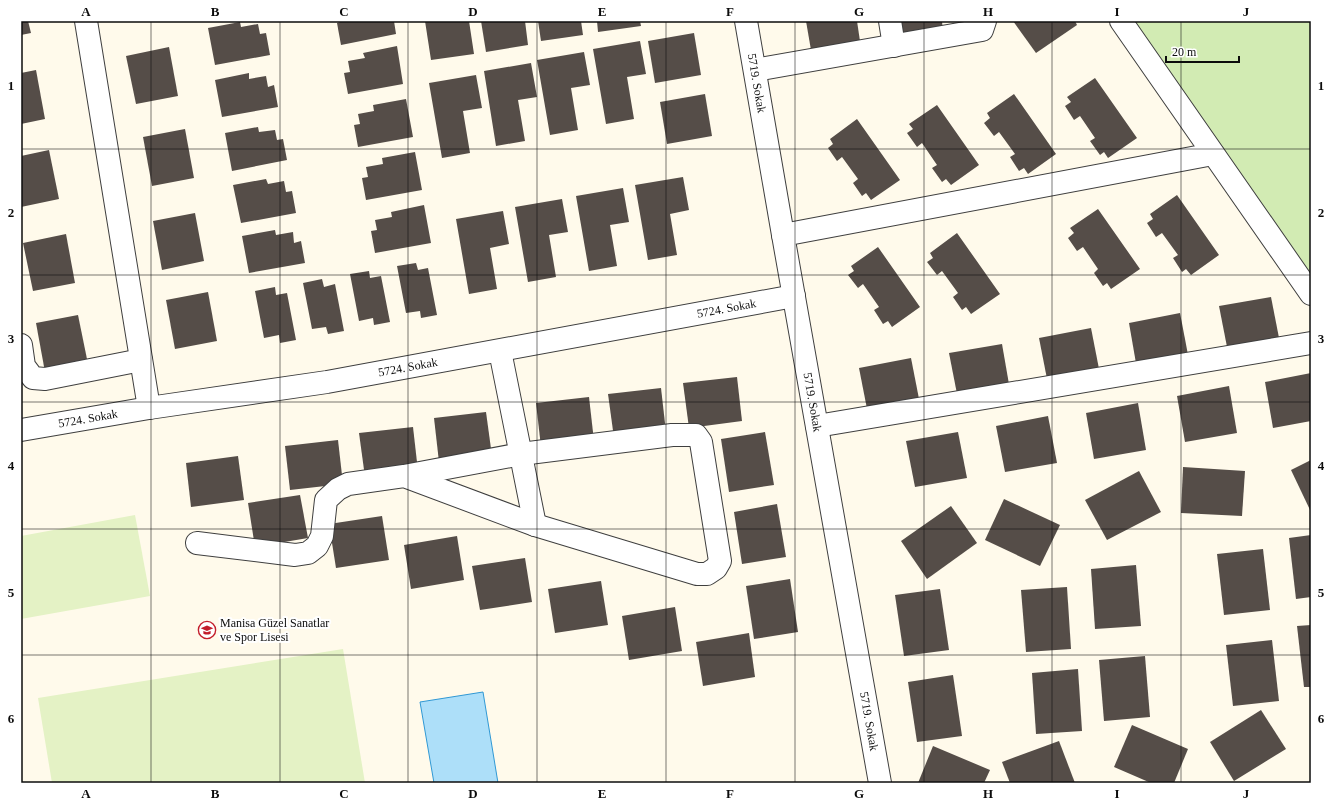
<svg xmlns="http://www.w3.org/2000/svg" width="1332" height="804" viewBox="0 0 1332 804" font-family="'Times New Roman',serif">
<rect width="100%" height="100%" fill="#fffaeb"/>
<polygon fill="#d2ebb3" points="1134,21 1311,21 1311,280"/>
<g fill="#e4f2c5">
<polygon points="135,515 150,596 21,619 21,536"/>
<polygon points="343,649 365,783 52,783 38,698"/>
</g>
<polygon fill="#addff9" stroke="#3098d4" points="483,692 498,783 434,783 420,702"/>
<g fill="#554d48">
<polygon points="21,21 28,21 31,33 21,35"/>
<polygon points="343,21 394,21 396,34 341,45 337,23"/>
<polygon points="425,21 469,21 474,54 431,60"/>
<polygon points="481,21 525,21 528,45 486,52"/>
<polygon points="538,21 581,21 583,35 541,41"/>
<polygon points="597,21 640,21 641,26 598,32"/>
<polygon points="806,21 857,21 861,48 812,56"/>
<polygon points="901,21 942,21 943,32 904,39"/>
<polygon points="1013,21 1075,21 1077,25 1036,53"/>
<polygon points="240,22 241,27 258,24 260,34 266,33 270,55 215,65 208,28"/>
<polygon points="694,33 701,75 655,83 648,41"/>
<polygon points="640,41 646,74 627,77 634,119 606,124 593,49"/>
<polygon points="397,46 403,84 348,94 344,73 350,72 348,61 365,58 363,53"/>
<polygon points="169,47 178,96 136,104 126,56"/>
<polygon points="584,52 590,85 571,88 578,130 550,135 537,60"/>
<polygon points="531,63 537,97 518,100 525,141 496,146 484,71"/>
<polygon points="36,70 45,119 21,124 21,73"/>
<polygon points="249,73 249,79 266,76 268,87 274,85 278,107 222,117 215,80"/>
<polygon points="476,75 482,108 463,111 470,153 442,158 429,83"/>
<polygon points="1095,78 1137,138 1108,158 1104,152 1100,155 1090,141 1095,138 1080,116 1074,120 1065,106 1071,102 1067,97"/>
<polygon points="705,94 712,136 667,144 660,102"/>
<polygon points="1014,94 1056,154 1028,174 1024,168 1019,171 1010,157 1015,154 999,132 994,136 984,123 990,118 987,113"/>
<polygon points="406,99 413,137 358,147 354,125 360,124 358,114 374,111 373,105"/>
<polygon points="937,105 979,165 951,185 946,179 942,182 932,168 937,165 922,143 917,147 907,133 913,129 909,124"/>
<polygon points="857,119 900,180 871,200 866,193 862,196 853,183 858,179 842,157 837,161 828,148 833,144 830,139"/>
<polygon points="258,127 259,132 275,130 277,140 283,139 287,160 232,171 225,133"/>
<polygon points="185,129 194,178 152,186 143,137"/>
<polygon points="49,150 59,199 21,207 21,156"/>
<polygon points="415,152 422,190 366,200 362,178 368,177 366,167 383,164 382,158"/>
<polygon points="683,177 689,210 670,214 677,255 648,260 635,185"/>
<polygon points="266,179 268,184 284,181 286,192 292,191 296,213 241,223 233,185"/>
<polygon points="623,188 629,222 610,225 617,266 589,271 576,196"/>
<polygon points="1177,195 1219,255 1191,275 1186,269 1182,272 1173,258 1178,255 1162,233 1156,237 1147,223 1153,219 1150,214"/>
<polygon points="562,199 568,232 549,235 556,277 528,282 515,207"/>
<polygon points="424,205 431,243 375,253 371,231 377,230 375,220 392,217 391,212"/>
<polygon points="1098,209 1140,269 1111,289 1107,283 1103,286 1094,273 1098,269 1083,247 1077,251 1068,238 1074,233 1070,228"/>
<polygon points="503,211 509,244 490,248 497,289 469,294 456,219"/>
<polygon points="195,213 204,261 162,270 153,221"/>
<polygon points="275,230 276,235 293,232 294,243 301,241 305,263 249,273 242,236"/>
<polygon points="957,233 1000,294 971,314 966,307 962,310 953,297 958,293 942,271 937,275 927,262 933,258 930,253"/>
<polygon points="66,234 75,283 33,291 23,243"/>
<polygon points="878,247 920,307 892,327 888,321 883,324 874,310 879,307 863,284 858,288 848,275 854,271 851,266"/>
<polygon points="416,263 418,270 428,268 437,315 421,318 420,311 406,313 397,266"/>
<polygon points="369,271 370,278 381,276 390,322 374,325 373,318 359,321 350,274"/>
<polygon points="322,279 324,287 335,284 344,331 328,334 326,327 312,329 303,283"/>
<polygon points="275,287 276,295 287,293 296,340 280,343 279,335 264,338 255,291"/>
<polygon points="208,292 217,341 175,349 166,300"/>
<polygon points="1271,297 1280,343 1228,352 1219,306"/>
<polygon points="1180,313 1189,360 1137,369 1129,323"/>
<polygon points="78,315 88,364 45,372 36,323"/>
<polygon points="1091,328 1100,374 1048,384 1039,338"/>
<polygon points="1002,344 1010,390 958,399 949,353"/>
<polygon points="911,358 920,404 868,414 859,368"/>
<polygon points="1311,373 1311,421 1273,428 1265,382"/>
<polygon points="737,377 742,421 689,428 683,383"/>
<polygon points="1229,386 1237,433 1185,442 1177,396"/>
<polygon points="661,388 666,432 614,438 608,394"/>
<polygon points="589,397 594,441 541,447 536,403"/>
<polygon points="1138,403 1146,450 1094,459 1086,413"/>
<polygon points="486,412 492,456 439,462 434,418"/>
<polygon points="1048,416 1057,463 1005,472 996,426"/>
<polygon points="413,427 418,471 365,477 359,433"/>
<polygon points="765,432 774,485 729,492 721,439"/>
<polygon points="958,432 967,478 915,487 906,441"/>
<polygon points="338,440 343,484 290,490 285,446"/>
<polygon points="238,456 244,500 191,507 186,463"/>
<polygon points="1311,460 1311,512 1291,470"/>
<polygon points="1183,467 1245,471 1242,516 1181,513"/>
<polygon points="1139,471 1161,512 1107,540 1085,500"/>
<polygon points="300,495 308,538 255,547 248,503"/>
<polygon points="1004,499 1060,525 1040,566 985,540"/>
<polygon points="777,504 786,557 742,564 734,512"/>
<polygon points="951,506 977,543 927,579 901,541"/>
<polygon points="382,516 389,560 336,568 329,524"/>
<polygon points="1311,535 1311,597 1296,599 1289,538"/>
<polygon points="457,536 464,580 411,589 404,545"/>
<polygon points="1263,549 1270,610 1224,615 1217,554"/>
<polygon points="525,558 532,602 480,610 472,566"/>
<polygon points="1136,565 1141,626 1095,629 1091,569"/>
<polygon points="790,579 798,632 754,639 746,586"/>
<polygon points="601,581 608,625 555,633 548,589"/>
<polygon points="1067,587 1071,649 1026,652 1021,590"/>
<polygon points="940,589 949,650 904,656 895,595"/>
<polygon points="675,607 682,651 629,660 622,616"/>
<polygon points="1311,625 1311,687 1304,687 1297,626"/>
<polygon points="749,633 755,677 703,686 696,642"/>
<polygon points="1272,640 1279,701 1233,706 1226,645"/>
<polygon points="1145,656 1150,717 1104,721 1099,660"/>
<polygon points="1078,669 1082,731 1036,734 1032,673"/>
<polygon points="953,675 962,736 917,742 908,682"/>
<polygon points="1261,710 1286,749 1234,781 1210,742"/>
<polygon points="1132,725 1188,749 1174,783 1151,783 1114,767"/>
<polygon points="1059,741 1075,783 1010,783 1002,762"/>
<polygon points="933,746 990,770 984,783 918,783"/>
</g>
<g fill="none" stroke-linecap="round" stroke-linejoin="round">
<defs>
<g id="minor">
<polyline points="86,21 149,408"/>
<path id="s1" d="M746,21l37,214 97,548"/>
<polyline points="890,21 894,46"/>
<polyline points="1121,21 1311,294"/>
<polyline points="755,70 982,30 985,21"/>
<polyline points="783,235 1213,154"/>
<polyline points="21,345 24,366 33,378 45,379 141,360"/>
<polyline points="500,351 535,525"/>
<polyline points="817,426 1311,343"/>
<path id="s2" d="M21,430l128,-22 178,-26 467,-86"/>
<polyline points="197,543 295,555 308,553 317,546 322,536 326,500 338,489 348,484 404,476 535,525 697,574 707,574 716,568 720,561 701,442 696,435 672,435 521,454 404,476"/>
</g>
</defs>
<use href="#minor" stroke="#3f3f3f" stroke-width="24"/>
<use href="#minor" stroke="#fff" stroke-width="22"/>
</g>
<path fill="none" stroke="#0c0c0c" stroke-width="1" stroke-opacity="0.55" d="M151,21v762M280,21v762M408,21v762M537,21v762M666,21v762M795,21v762M924,21v762M1052,21v762M1181,21v762M21,149h1290M21,275h1290M21,402h1290M21,529h1290M21,655h1290"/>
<defs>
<symbol id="school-ring" viewBox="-11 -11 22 22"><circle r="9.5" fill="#fff" stroke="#c31d2b" stroke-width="1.5"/><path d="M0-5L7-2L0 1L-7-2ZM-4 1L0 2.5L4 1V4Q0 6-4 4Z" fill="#c31d2b"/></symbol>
</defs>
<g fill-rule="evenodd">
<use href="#school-ring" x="197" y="620" width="20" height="20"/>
</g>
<g text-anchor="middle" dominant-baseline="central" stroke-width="4" stroke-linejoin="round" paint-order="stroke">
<g font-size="12" fill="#0c0c0c" stroke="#fff">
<text stroke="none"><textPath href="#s1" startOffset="63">5719. Sokak</textPath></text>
<text stroke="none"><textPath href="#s2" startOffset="716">5724. Sokak</textPath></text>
<text stroke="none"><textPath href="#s2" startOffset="392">5724. Sokak</textPath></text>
<text stroke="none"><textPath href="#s1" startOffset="387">5719. Sokak</textPath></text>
<text stroke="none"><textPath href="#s2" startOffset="68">5724. Sokak</textPath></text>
<text stroke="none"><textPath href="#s1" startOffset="711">5719. Sokak</textPath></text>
</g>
<g font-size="12" fill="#0c0c0c" stroke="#fff" text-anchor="start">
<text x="220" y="623">Manisa Güzel Sanatlar<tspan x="220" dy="14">ve Spor Lisesi</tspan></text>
</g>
</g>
<rect width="1332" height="804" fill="none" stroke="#ffffff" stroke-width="44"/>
<path d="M1166 56v6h73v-6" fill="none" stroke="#0c0c0c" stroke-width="2"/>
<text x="1172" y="56" font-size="12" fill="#0c0c0c" stroke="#ffffff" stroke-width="3" paint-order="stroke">20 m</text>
<rect x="22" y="22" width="1288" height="760" fill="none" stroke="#0c0c0c" stroke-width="1.5"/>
<g font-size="13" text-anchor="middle" font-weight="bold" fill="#0c0c0c">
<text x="86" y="16">A</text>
<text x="215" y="16">B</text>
<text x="344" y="16">C</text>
<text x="473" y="16">D</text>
<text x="602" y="16">E</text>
<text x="730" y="16">F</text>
<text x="859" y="16">G</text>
<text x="988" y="16">H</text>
<text x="1117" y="16">I</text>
<text x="1246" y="16">J</text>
<text x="11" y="90">1</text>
<text x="1321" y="90">1</text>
<text x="11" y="217">2</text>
<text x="1321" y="217">2</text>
<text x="11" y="343">3</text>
<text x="1321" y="343">3</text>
<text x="11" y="470">4</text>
<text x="1321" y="470">4</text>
<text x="11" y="597">5</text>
<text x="1321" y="597">5</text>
<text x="11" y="723">6</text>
<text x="1321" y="723">6</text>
<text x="86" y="798">A</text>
<text x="215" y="798">B</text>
<text x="344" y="798">C</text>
<text x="473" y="798">D</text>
<text x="602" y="798">E</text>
<text x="730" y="798">F</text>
<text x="859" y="798">G</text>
<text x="988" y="798">H</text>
<text x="1117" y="798">I</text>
<text x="1246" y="798">J</text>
</g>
</svg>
